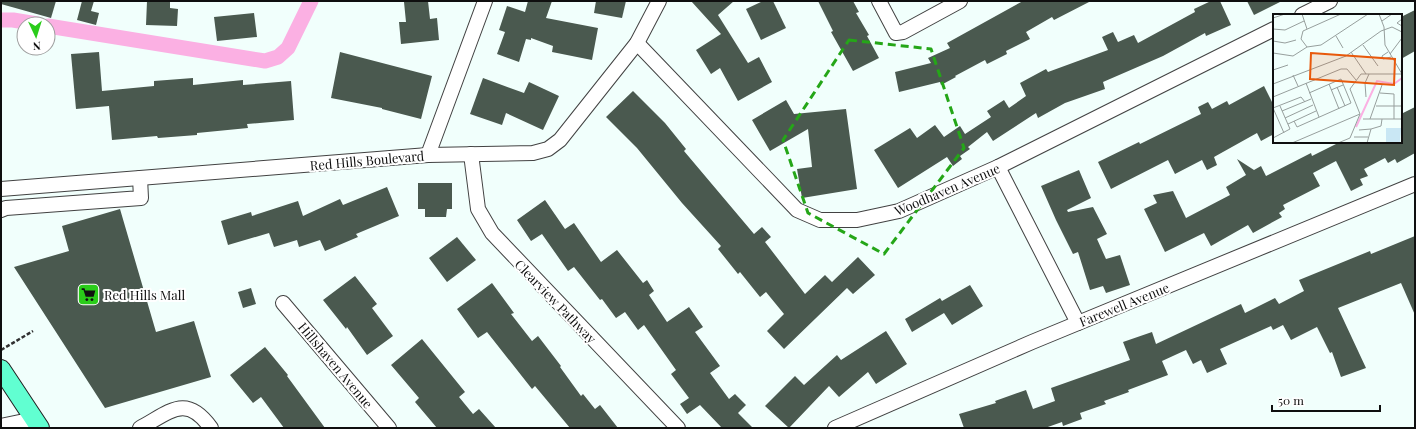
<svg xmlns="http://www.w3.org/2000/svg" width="1416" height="429" viewBox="0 0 1416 429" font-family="'Playfair Display',serif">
<rect width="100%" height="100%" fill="#f1fffc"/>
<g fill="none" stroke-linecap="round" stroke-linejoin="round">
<g stroke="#fbb0e3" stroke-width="15">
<polyline points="1,20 13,20 37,24"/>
<polyline points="48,26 265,61 278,57 288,48 311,1"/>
</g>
</g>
<g fill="#4a594f">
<polygon points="2,1 56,1 51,18 1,4"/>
<polygon points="82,1 94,1 91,11 99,13 96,25 77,20"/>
<polygon points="147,1 170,1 170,8 178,9 177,26 146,25"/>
<polygon points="413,1 428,1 430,19 437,18 439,40 401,44 399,22 406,22 404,2"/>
<polygon points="528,1 552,1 546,18 598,28 592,60 552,52 553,46 531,38 531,40 526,39 519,62 497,54 505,32 499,30 507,6 525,12"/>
<polygon points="596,1 626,1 622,18 594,13"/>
<polygon points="691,1 734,1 718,15 748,63 759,57 772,82 738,101 720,68 711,74 696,50 721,34"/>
<polygon points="763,1 773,1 786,28 761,40 746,9"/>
<polygon points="818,1 853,1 859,12 856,13 869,35 867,36 879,58 853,71 831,32 833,31"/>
<polygon points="1023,1 1091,1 1054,20 1052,17 1026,32 1030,39 1006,51 1007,54 987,64 985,60 955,76 956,77 941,85 940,82 899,92 895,72 931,63 928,58 950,48 947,43"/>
<polygon points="1211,1 1220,1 1231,25 1206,36 1205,33 1163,56 1103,82 1105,89 1065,103 1038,118 1036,113 993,141 987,132 968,147 970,149 960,156 962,159 953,166 947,157 898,188 874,150 910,128 917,138 935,125 944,137 960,126 965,134 991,117 987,111 1004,100 1009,108 1026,96 1020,83 1046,69 1048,72 1108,50 1102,37 1113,32 1118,42 1134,35 1138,43 1195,12 1194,9"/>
<polygon points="1247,1 1282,1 1254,15"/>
<polygon points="1415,10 1415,51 1401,59 1401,17"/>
<polygon points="254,13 257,37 217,41 214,17"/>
<polygon points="99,52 102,91 154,86 154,81 193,78 193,85 243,80 243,85 291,81 294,120 247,124 248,128 197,133 197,135 158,138 157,136 112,140 109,106 76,109 71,54"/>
<polygon points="340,52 432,76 421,119 382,109 382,108 331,98"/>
<polygon points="483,78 524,93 529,82 559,96 543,130 506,113 502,125 470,114"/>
<polygon points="1264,86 1274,106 1274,134 1261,141 1257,133 1214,157 1217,165 1207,170 1202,160 1175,174 1168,160 1111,189 1098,162 1139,142 1140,144 1201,114 1198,107 1208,102 1212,109 1227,101 1229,105"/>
<polygon points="633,91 665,123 686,149 684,151 754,234 762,227 771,237 765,242 805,294 825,275 832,282 858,257 875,275 853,294 847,288 784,349 767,331 784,314 766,292 760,297 740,272 738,274 718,249 721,246 682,203 637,148 606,117"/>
<polygon points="786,100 794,114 846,109 857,189 802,198 797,169 812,167 808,129 770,151 752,120"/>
<polygon points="1415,107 1415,153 1397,163 1395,159 1388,163 1385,158 1364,169 1368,176 1360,179 1363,185 1351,191 1336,161 1313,173 1320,186 1283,205 1285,209 1279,213 1282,217 1253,233 1248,225 1211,246 1204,233 1165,252 1144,209 1157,203 1153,195 1173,191 1186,218 1230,195 1226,187 1246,175 1237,159 1254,170 1261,166 1266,176 1311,153 1312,156 1340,142 1401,142 1401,114"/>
<polygon points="1079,170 1091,198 1067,210 1068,212 1093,207 1107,234 1097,239 1106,259 1120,255 1130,285 1106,293 1103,286 1090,290 1078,252 1073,254 1056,220 1041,186"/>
<polygon points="418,183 452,183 452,209 447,209 446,217 425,217 425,209 418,209"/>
<polygon points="387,187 399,216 356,234 358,237 325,251 320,240 299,247 297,240 274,247 269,233 228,245 221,221 251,212 252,216 298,201 303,216 340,199 343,205"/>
<polygon points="545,200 565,229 574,223 601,262 617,250 643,283 647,280 654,291 649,295 667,322 689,307 703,327 695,332 720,366 710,373 729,399 735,394 746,405 738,413 753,428 722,428 700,405 687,414 680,404 689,398 671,374 676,370 644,325 638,330 625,312 616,318 602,299 600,300 574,267 568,271 542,234 531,241 517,220"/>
<polygon points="120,209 156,332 194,321 211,377 105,408 14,267 69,251 62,226"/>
<polygon points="1415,236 1415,315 1401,283 1338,308 1366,368 1341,377 1332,352 1330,353 1317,327 1291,340 1283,325 1273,330 1271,326 1220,349 1227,364 1207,373 1201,360 1193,364 1186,350 1162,361 1168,375 1128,390 1129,392 1104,401 1106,404 1080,413 1082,419 1063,426 1062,422 1045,428 964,428 959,414 996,403 995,401 1026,390 1033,409 1055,401 1051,388 1130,360 1123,342 1152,332 1156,344 1241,304 1245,313 1275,298 1279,304 1304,291 1299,280 1370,251 1371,254"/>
<polygon points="457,237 476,260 447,282 429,258"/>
<polygon points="355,276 377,304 372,308 393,336 367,355 347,327 346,329 323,300"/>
<polygon points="492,283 514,313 511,314 532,341 538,336 561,366 560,367 581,396 583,394 595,409 600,405 618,428 570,428 535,386 532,389 487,332 478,338 457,309"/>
<polygon points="970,285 983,306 952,325 944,313 912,332 905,319 940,298 942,301"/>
<polygon points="251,288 256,304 243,308 238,292"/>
<polygon points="886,331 907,364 876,384 868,372 839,397 829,386 789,428 765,406 795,376 804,385 837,355 841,360"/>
<polygon points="422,339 465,392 459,397 473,414 479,409 496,428 437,428 415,402 419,398 391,365"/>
<polygon points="265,347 288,375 287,376 325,428 284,428 261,397 253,403 230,375"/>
</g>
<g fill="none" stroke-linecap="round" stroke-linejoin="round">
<defs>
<g id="minor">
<polyline points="879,1 896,33 903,32 960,1"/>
<polyline points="1302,15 1330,1"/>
<polyline points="637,43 797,210 820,220 857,220 899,211 998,167 1274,29"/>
<polyline points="471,154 478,209 492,233 678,428"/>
<polyline points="428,155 485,1"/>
<polyline points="998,167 1078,323"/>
<polyline points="1,189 428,155 533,153 548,149 560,140 637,43 659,1"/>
<polyline points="1,210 6,208 141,198 140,178"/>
<polyline points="283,303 389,428"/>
<polyline points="1,426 34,419"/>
<path d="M140,428c30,-16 46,-35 71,0"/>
<polyline points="835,428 1032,342 1415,184"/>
</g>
<polyline id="major" points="1,369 40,428"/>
</defs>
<use href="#minor" stroke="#424242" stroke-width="16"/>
<use href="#major" stroke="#202020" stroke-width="20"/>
<polyline stroke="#313131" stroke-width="2.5" stroke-dasharray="4 2" stroke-linecap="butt" points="1,350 33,331"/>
<use href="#minor" stroke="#fff" stroke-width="14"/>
<use href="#major" stroke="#61ffd1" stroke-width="18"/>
</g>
<path fill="none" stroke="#25a618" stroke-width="3" stroke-dasharray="8 5" stroke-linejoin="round" d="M849,40l82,9 33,99 -80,106 -76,-41 -25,-73z"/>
<defs>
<symbol id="supermarket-square" viewBox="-11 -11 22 22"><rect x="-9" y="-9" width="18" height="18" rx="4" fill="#2acc1a" stroke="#fff"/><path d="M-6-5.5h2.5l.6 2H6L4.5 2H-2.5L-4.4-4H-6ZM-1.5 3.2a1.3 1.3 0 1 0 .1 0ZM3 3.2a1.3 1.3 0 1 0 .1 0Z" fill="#111"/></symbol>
</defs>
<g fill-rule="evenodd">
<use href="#supermarket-square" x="76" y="282" width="25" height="25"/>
</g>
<g text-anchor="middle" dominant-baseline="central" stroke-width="4" stroke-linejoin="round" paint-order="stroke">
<g font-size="13" fill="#0f0f0f" stroke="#fff">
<text transform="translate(367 160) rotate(-5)">Red Hills Boulevard</text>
<text transform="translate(947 189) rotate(-23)">Woodhaven Avenue</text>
<text transform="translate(556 301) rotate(46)">Clearview Pathway</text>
<text transform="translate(1124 304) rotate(-22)">Farewell Avenue</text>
<text transform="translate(336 365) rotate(50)">Hillshaven Avenue</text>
</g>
<g font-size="13" fill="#0f0f0f" stroke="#fff" text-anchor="start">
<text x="104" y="294">Red Hills Mall</text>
</g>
</g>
<g transform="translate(1273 14)">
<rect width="129" height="129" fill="#f1fffc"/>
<path d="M113,114h15l-1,15h-14z" fill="#c9e7f4"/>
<path fill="none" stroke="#fbb0e3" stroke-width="2" d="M83,113l21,-46 17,3 8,-6"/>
<path fill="none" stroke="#979f9d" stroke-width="1" d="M29,0l5,15M106,0l5,13 1,18 17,29M0,4l12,-4M129,5l-5,4 5,3M109,7l10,-7M0,15l12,1 19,-9M63,22l7,12M0,27l12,2 11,-3M90,31l15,21M34,33l-6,-8 2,-8 38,-17M78,38l15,22M115,38l-6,4 1,3 8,-2M0,39l20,3 14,-9 14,-2 47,-31M117,40l12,-16M0,56l15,-5M20,61l5,11M33,69l13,34M0,70l73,-28 35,-25 11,-4 10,5M56,70l10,25M64,73l8,19M58,76l12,-5M107,79l14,1v25M0,83l68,-28h6l9,11M93,83l-1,-14 4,-9M103,92h26M0,94l28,-11 4,5M0,94l11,25M9,97l29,-12M87,100l-10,-25 11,-15h40M12,104l28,-13M90,105h39M97,105l12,-34M21,107l3,6 54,-24 -10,-24 -32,14M15,110l28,-13M86,116l12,-1M81,123h14M0,124l17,-9 -10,-23M19,129l68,-29M65,129l12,-5 10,-24M94,129l4,-14 10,-3 1,-7"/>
<path fill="#e8590c" fill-opacity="0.15" stroke="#e8590c" stroke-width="2" d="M38,39l84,6 -1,26 -84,-6z"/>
<rect width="129" height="129" fill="none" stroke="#0f0f0f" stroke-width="2"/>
</g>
<rect width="1416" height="429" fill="none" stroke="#0f0f0f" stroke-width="4"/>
<g transform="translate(36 36) rotate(176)"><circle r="19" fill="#ffffff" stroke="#9f9f9f"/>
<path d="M0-3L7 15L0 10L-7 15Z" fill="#2acc1a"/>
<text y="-6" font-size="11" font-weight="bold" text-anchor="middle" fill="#0f0f0f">N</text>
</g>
<path d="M1272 405v6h108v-6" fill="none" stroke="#0f0f0f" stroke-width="2"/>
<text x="1278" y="405" font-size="12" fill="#0f0f0f" stroke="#ffffff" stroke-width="3" paint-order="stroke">50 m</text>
</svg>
